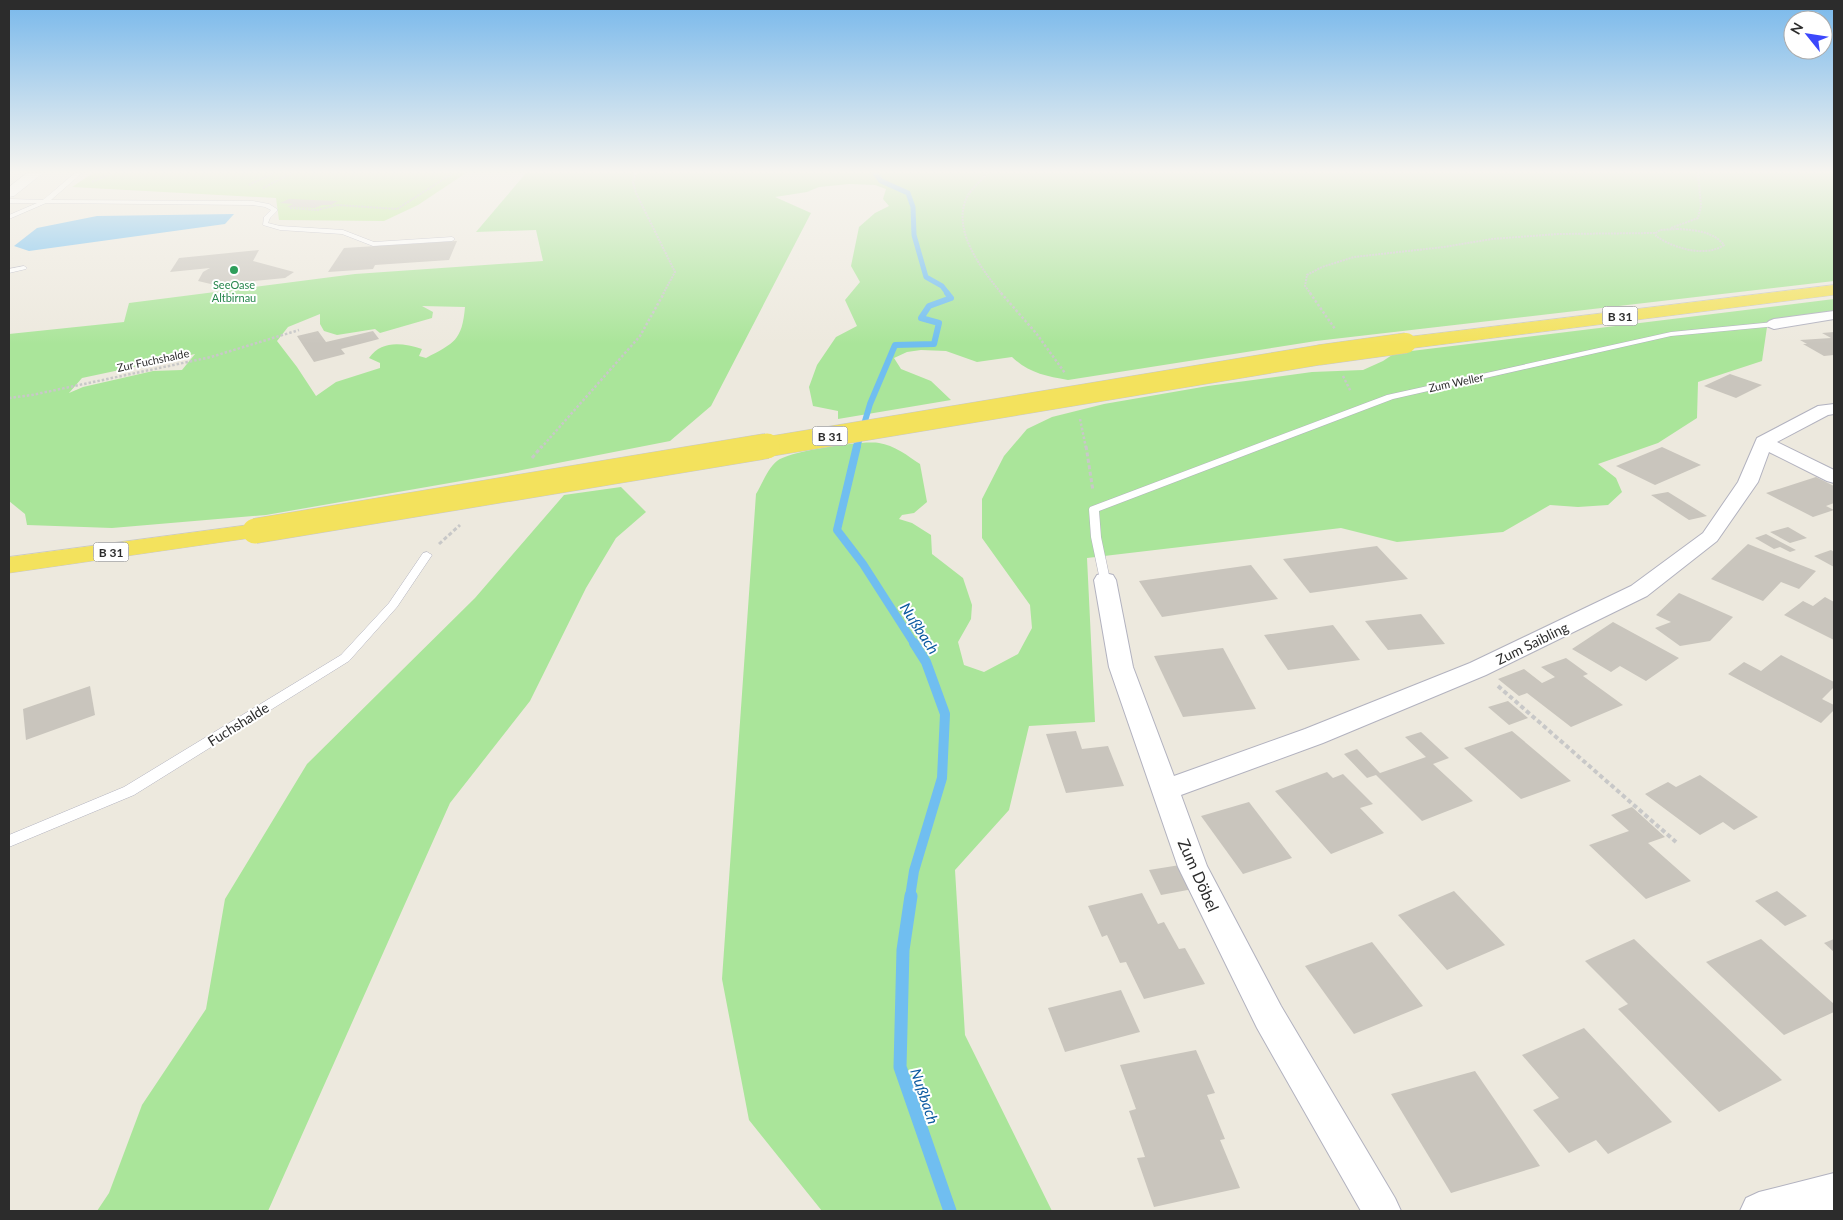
<svg xmlns="http://www.w3.org/2000/svg" width="1843" height="1220" viewBox="0 0 1843 1220" font-family="Lato,sans-serif">
<rect width="100%" height="100%" fill="#ede9de"/>
<g fill="#aae59a" fill-rule="evenodd">
<path d="M526,173h1308v108l-518,60 -248,39c-23,-4 -39,-7 -56,-23l-35,5 -31,-11 -25,-1 -14,2 -13,6 7,11 30,12 20,19 -113,19v-8l-25,-5 -4,-19 8,-22 19,-28 21,-11 -12,-26 15,-18 -9,-16 8,-39 16,-14 14,-7 -6,-7 3,-10 -11,-4 -26,-1 -30,3 -12,5 -32,5 36,16 -100,193 -41,35 -163,32 -241,42 -154,13 -85,-3 -2,-11 -16,-13v-167l115,-12 5,-19 226,-29 188,-13 -7,-31 -60,2zM422,306l43,1c-3,34 -11,36 -39,51l-7,-2 3,-7c-20,-6 -40,-9 -53,9l11,5v5l-44,14 -20,14 -19,-29 -20,-26 11,-14 32,-13v10l4,7 13,4 38,-6 5,4 52,-15 1,-6zM195,354l-13,16 -29,1 -70,16 -14,6 13,-15z"/>
<path d="M1834,299v19l-67,9 -5,34 -64,21 -1,36 -39,25 -60,21 18,14 6,14 -14,13 -30,2 -28,-2 -47,27 -106,10 -56,-14 -254,30 8,164 -66,4 -20,84 -54,60 10,165 87,176h-230l-73,-91 -27,-141 34,-485c6,-10 12,-26 21,-33 12,-10 86,-21 102,-18 15,2 29,13 41,21l7,38 -13,11 -12,2 -3,4 13,4 19,12 1,19 31,24 9,27 -1,14 -13,23 6,23 20,7 34,-18 14,-26 -2,-23 -48,-67v-39l22,-43 23,-27 25,-12 52,-13 104,-18 104,-14 51,-2 20,-9 12,-8z"/>
<polygon points="621,487 646,512 616,538 586,588 530,701 450,803 268,1211 97,1211 109,1193 142,1105 206,1009 225,899 307,764 475,598 564,495"/>
</g>
<polygon fill="#bcec95" points="93,173 466,173 418,205 384,221 279,220 276,198 72,187"/>
<polygon fill="#70bef0" points="234,214 225,224 29,251 14,246 37,228 97,216"/>
<g fill="none" stroke-linecap="round" stroke-linejoin="round">
<polyline stroke="#70bef0" stroke-width="5" points="875,173 881,181 908,193 913,207 914,235 926,277 942,286 948,294"/>
<polyline stroke="#70bef0" stroke-width="6" points="857,448 870,404 895,345 934,344 939,323 921,318 929,306 951,298 947,293"/>
<polyline stroke="#70bef0" stroke-width="8" points="857,446 837,530 863,564 915,645"/>
<polyline stroke="#70bef0" stroke-width="10" points="910,897 914,871 942,778 945,714 926,662 914,643"/>
<polyline stroke="#70bef0" stroke-width="13" points="911,896 903,950 900,1067 950,1211"/>
</g>
<g fill="#c9c5bd">
<polygon points="289,199 338,201 331,205 322,205 315,208 287,207 293,204 280,203"/>
<polygon points="457,241 449,260 375,265 373,269 328,272 344,248"/>
<polygon points="259,250 253,261 294,272 285,278 215,285 198,281 203,272 210,268 170,272 179,258"/>
<polygon points="318,331 326,342 373,331 379,339 341,349 345,354 314,362 297,336"/>
<polygon points="1834,332 1834,355 1824,356 1803,344 1807,344 1800,340 1831,338 1822,333"/>
<polygon points="1730,374 1762,385 1736,398 1704,386"/>
<polygon points="1662,447 1701,465 1655,485 1616,466"/>
<polygon points="1816,477 1834,486 1834,503 1826,506 1834,510 1813,517 1766,493"/>
<polygon points="1668,492 1707,516 1689,520 1651,495"/>
<polygon points="1788,527 1807,538 1790,543 1770,532"/>
<polygon points="1766,534 1796,550 1790,552 1780,547 1774,549 1755,538"/>
<polygon points="1748,544 1816,571 1799,589 1781,582 1763,601 1711,579"/>
<polygon points="1377,546 1408,579 1310,593 1283,559"/>
<polygon points="1831,550 1834,552 1834,567 1814,556"/>
<polygon points="1251,565 1278,599 1162,617 1139,581"/>
<polygon points="1679,593 1733,617 1710,641 1680,646 1655,628 1671,622 1656,615"/>
<polygon points="1825,597 1834,602 1834,640 1784,615 1803,601 1813,606"/>
<polygon points="1421,614 1445,644 1388,650 1365,621"/>
<polygon points="1613,622 1679,658 1646,681 1620,666 1611,672 1572,649"/>
<polygon points="1333,625 1360,660 1288,670 1264,635"/>
<polygon points="1223,648 1256,709 1183,717 1154,656"/>
<polygon points="1781,655 1834,682 1834,687 1822,699 1834,705 1834,710 1821,723 1728,674 1744,662 1761,671"/>
<polygon points="1566,658 1588,674 1583,676 1623,705 1571,727 1527,693 1519,696 1498,679 1524,669 1542,683 1555,677 1541,667"/>
<polygon points="90,686 95,715 26,740 23,709"/>
<polygon points="1508,701 1528,718 1509,725 1488,707"/>
<polygon points="1076,731 1082,749 1108,746 1124,786 1066,793 1046,734"/>
<polygon points="1512,731 1571,781 1521,799 1464,748"/>
<polygon points="1421,732 1449,758 1433,764 1473,801 1422,821 1376,775 1367,778 1344,754 1357,749 1380,773 1426,757 1405,737"/>
<polygon points="1327,772 1333,778 1343,774 1373,804 1360,808 1384,833 1331,854 1275,791"/>
<polygon points="1700,775 1758,817 1734,830 1723,822 1700,835 1645,794 1668,782 1676,787"/>
<polygon points="1249,802 1292,858 1243,874 1201,816"/>
<polygon points="1632,807 1665,837 1648,843 1691,881 1646,899 1589,845 1629,831 1611,815"/>
<polygon points="1180,865 1193,889 1161,895 1149,870"/>
<polygon points="1454,891 1505,945 1447,970 1398,915"/>
<polygon points="1777,891 1807,916 1785,926 1755,901"/>
<polygon points="1142,893 1158,924 1164,922 1179,949 1185,948 1205,984 1144,999 1126,962 1120,963 1107,935 1102,937 1088,906"/>
<polygon points="1634,939 1678,981 1782,1080 1719,1112 1618,1009 1628,1004 1585,961"/>
<polygon points="1761,939 1834,1004 1834,1012 1784,1035 1706,962"/>
<polygon points="1834,939 1834,952 1824,943"/>
<polygon points="1372,942 1423,1006 1354,1034 1305,966"/>
<polygon points="1121,990 1140,1032 1065,1052 1048,1008"/>
<polygon points="1584,1028 1672,1122 1608,1154 1596,1140 1569,1153 1533,1110 1559,1098 1522,1055"/>
<polygon points="1196,1050 1215,1093 1207,1095 1225,1139 1220,1140 1240,1188 1154,1207 1137,1158 1145,1157 1129,1111 1136,1109 1120,1065"/>
<polygon points="1475,1071 1540,1166 1451,1193 1391,1094"/>
</g>
<g fill="none" stroke-linecap="round" stroke-linejoin="round">
<defs>
<g id="lane">
<polygon points="75,173 82,173 51,200 253,201 269,204 277,209 277,211 270,218 268,223 280,226 343,230 374,242 452,237 455,239 452,241 373,246 342,234 280,230 263,225 264,217 271,210 265,207 253,205 46,203 9,219 9,215 37,203 9,203 9,199 43,200"/>
<polygon points="24,266 27,268 26,269 9,273 9,269"/>
<polygon points="1774,322 1778,324 1777,326 1671,336 1393,399 1099,511 1101,537 1110,580 1105,583 1100,580 1091,537 1089,509 1090,507 1387,395 1671,332"/>
<polygon points="427,552 432,555 397,607 349,661 134,795 9,847 9,835 124,787 341,655 389,603 423,553"/>
</g>
<g id="street">
<polygon points="1834,311 1834,319 1774,329 1769,327 1766,324 1769,321 1774,319"/>
<polygon points="1834,404 1834,414 1828,415 1777,442 1834,470 1834,483 1827,481 1769,452 1758,482 1717,541 1647,596 1486,675 1323,743 1181,795 1207,866 1281,1006 1395,1198 1401,1211 1361,1211 1257,1028 1178,867 1109,667 1094,580 1097,575 1105,573 1113,575 1116,580 1133,667 1174,776 1305,729 1470,663 1631,586 1703,533 1738,482 1757,438 1818,406"/>
<polygon points="1834,1173 1834,1211 1740,1211 1746,1198 1759,1192"/>
</g>
<polygon id="secondary" points="27,173 43,173 14,196 9,197 9,187"/>
<g id="primary">
<polygon points="1834,285 1834,295 1406,349 1399,347 1397,343 1399,339 1406,337"/>
<polygon points="255,524 264,526 267,531 264,536 9,573 9,557"/>
</g>
</defs>
<use href="#lane" stroke="#b2b2bf" stroke-width="1"/>
<use href="#street" stroke="#b2b2bf" stroke-width="2"/>
<use href="#secondary" stroke="#b2b2bf" stroke-width="1"/>
<use href="#primary" stroke="#c8c8c8" stroke-width="1"/>
<g stroke="#c8c8c8" stroke-width="2" stroke-dasharray="2 1" stroke-linecap="butt">
<polyline points="636,173 633,182 636,193 675,272 663,294"/>
<path d="M987,173c-6,8 -15,15 -20,24 -16,33 15,73 35,97"/>
<polyline points="92,182 112,173"/>
<polyline points="249,185 273,173"/>
<polyline points="263,188 292,173"/>
<polyline points="290,208 317,210 337,205 397,209 453,173"/>
<polyline points="1671,228 1698,218 1701,206 1698,173"/>
<path d="M1677,229c17,1 36,2 47,16 -19,13 -51,3 -68,-9v-3l4,-3z"/>
<polyline points="1311,294 1305,286 1307,275 1322,267 1354,257 1444,247 1492,239 1558,234 1656,233"/>
</g>
<g stroke="#c8c8c8" stroke-width="2.5" stroke-dasharray="2.5 2" stroke-linecap="butt">
<polyline points="1001,293 1036,333 1065,373"/>
<polyline points="1310,293 1335,329"/>
<polyline points="1343,376 1351,392"/>
<polyline points="9,398 32,395 211,357 299,330"/>
<polyline points="1080,419 1086,448"/>
<polyline points="541,448 640,336 664,293"/>
</g>
<g stroke="#c8c8c8" stroke-width="3" stroke-dasharray="4 2.5" stroke-linecap="butt">
<polyline points="1086,446 1093,491"/>
<polyline points="532,458 542,446"/>
<polyline points="439,544 460,525"/>
</g>
<polyline stroke="#c8c8c8" stroke-width="4" stroke-dasharray="4.5 3" stroke-linecap="butt" points="1498,686 1676,842"/>
<use href="#lane" fill="#fff" fill-rule="evenodd"/>
<use href="#street" fill="#fff" fill-rule="evenodd"/>
<use href="#secondary" fill="#fff" fill-rule="evenodd"/>
<use href="#primary" fill="#f3e25d" fill-rule="evenodd"/>
<defs>
<polyline id="primary-bridge-far1" points="760,448 1319,355 1406,343"/>
<polyline id="primary-bridge" points="255,531 767,446"/>
</defs>
<use href="#primary-bridge-far1" stroke="#c8c8c8" stroke-width="21" stroke-linecap="butt"/>
<use href="#primary-bridge" stroke="#c8c8c8" stroke-width="26" stroke-linecap="butt"/>
<use href="#primary-bridge-far1" stroke="#f3e25d" stroke-width="20"/>
<use href="#primary-bridge" stroke="#f3e25d" stroke-width="25"/>
</g>
<linearGradient id="sky" x2="0" y2="1"><stop stop-color="#78b8eb"/><stop offset="0.5" stop-color="#f7f5f0"/><stop offset="1" stop-color="#f7f5f0" stop-opacity="0"/></linearGradient>
<rect width="1843" height="344" fill="url(#sky)"/>
<circle fill="#2e9e5b" stroke="#fff" stroke-width="2" cx="234" cy="270" r="5"/>
<g text-anchor="middle" dominant-baseline="central" stroke-width="4" stroke-linejoin="round" paint-order="stroke">
<g font-size="11" fill="#27864d" stroke="#fff">
<text x="234" y="284">SeeOase<tspan x="234" dy="13">Altbirnau</tspan></text>
</g>
<g font-size="11" fill="#2c2c2c" stroke="#fff">
<text transform="translate(153 360) rotate(-12)">Zur Fuchshalde</text>
<text transform="translate(1456 382) rotate(-12)">Zum Weller</text>
</g>
<g fill="#fff" stroke="#6b6b6b" stroke-width="1">
<rect x="1602.5" y="306.5" width="35" height="19" rx="4"/>
<rect x="812.5" y="426.5" width="35" height="19" rx="4"/>
<rect x="93.5" y="542.5" width="35" height="19" rx="4"/>
</g>
<g font-size="12" font-weight="bold" fill="#2c2c2c">
<text x="1620" y="316">B 31</text>
<text x="830" y="436">B 31</text>
<text x="111" y="552">B 31</text>
</g>
<g font-size="14" fill="#2c2c2c" stroke="#fff">
<text transform="translate(1532 643) rotate(-26)">Zum Saibling</text>
<text transform="translate(238 724) rotate(-32)">Fuchshalde</text>
</g>
<g font-size="15" font-style="italic" fill="#0c5aa0" stroke="#fff">
<text transform="translate(920 628) rotate(57)">Nußbach</text>
<text transform="translate(925 1096) rotate(71)">Nußbach</text>
</g>
<g font-size="16" fill="#2c2c2c" stroke="#fff">
<text transform="translate(1199 875) rotate(66)">Zum Döbel</text>
</g>
</g>
<rect width="1843" height="1220" fill="none" stroke="#2c2c2c" stroke-width="20"/>
<g transform="translate(1808 35) rotate(300)"><circle r="24" fill="#ffffff" stroke="#ababab"/>
<path d="M0-4L9 19L0 12L-9 19Z" fill="#3c48fc"/>
<text y="-8" font-size="14" font-weight="bold" text-anchor="middle" fill="#2c2c2c">N</text>
</g>
</svg>
